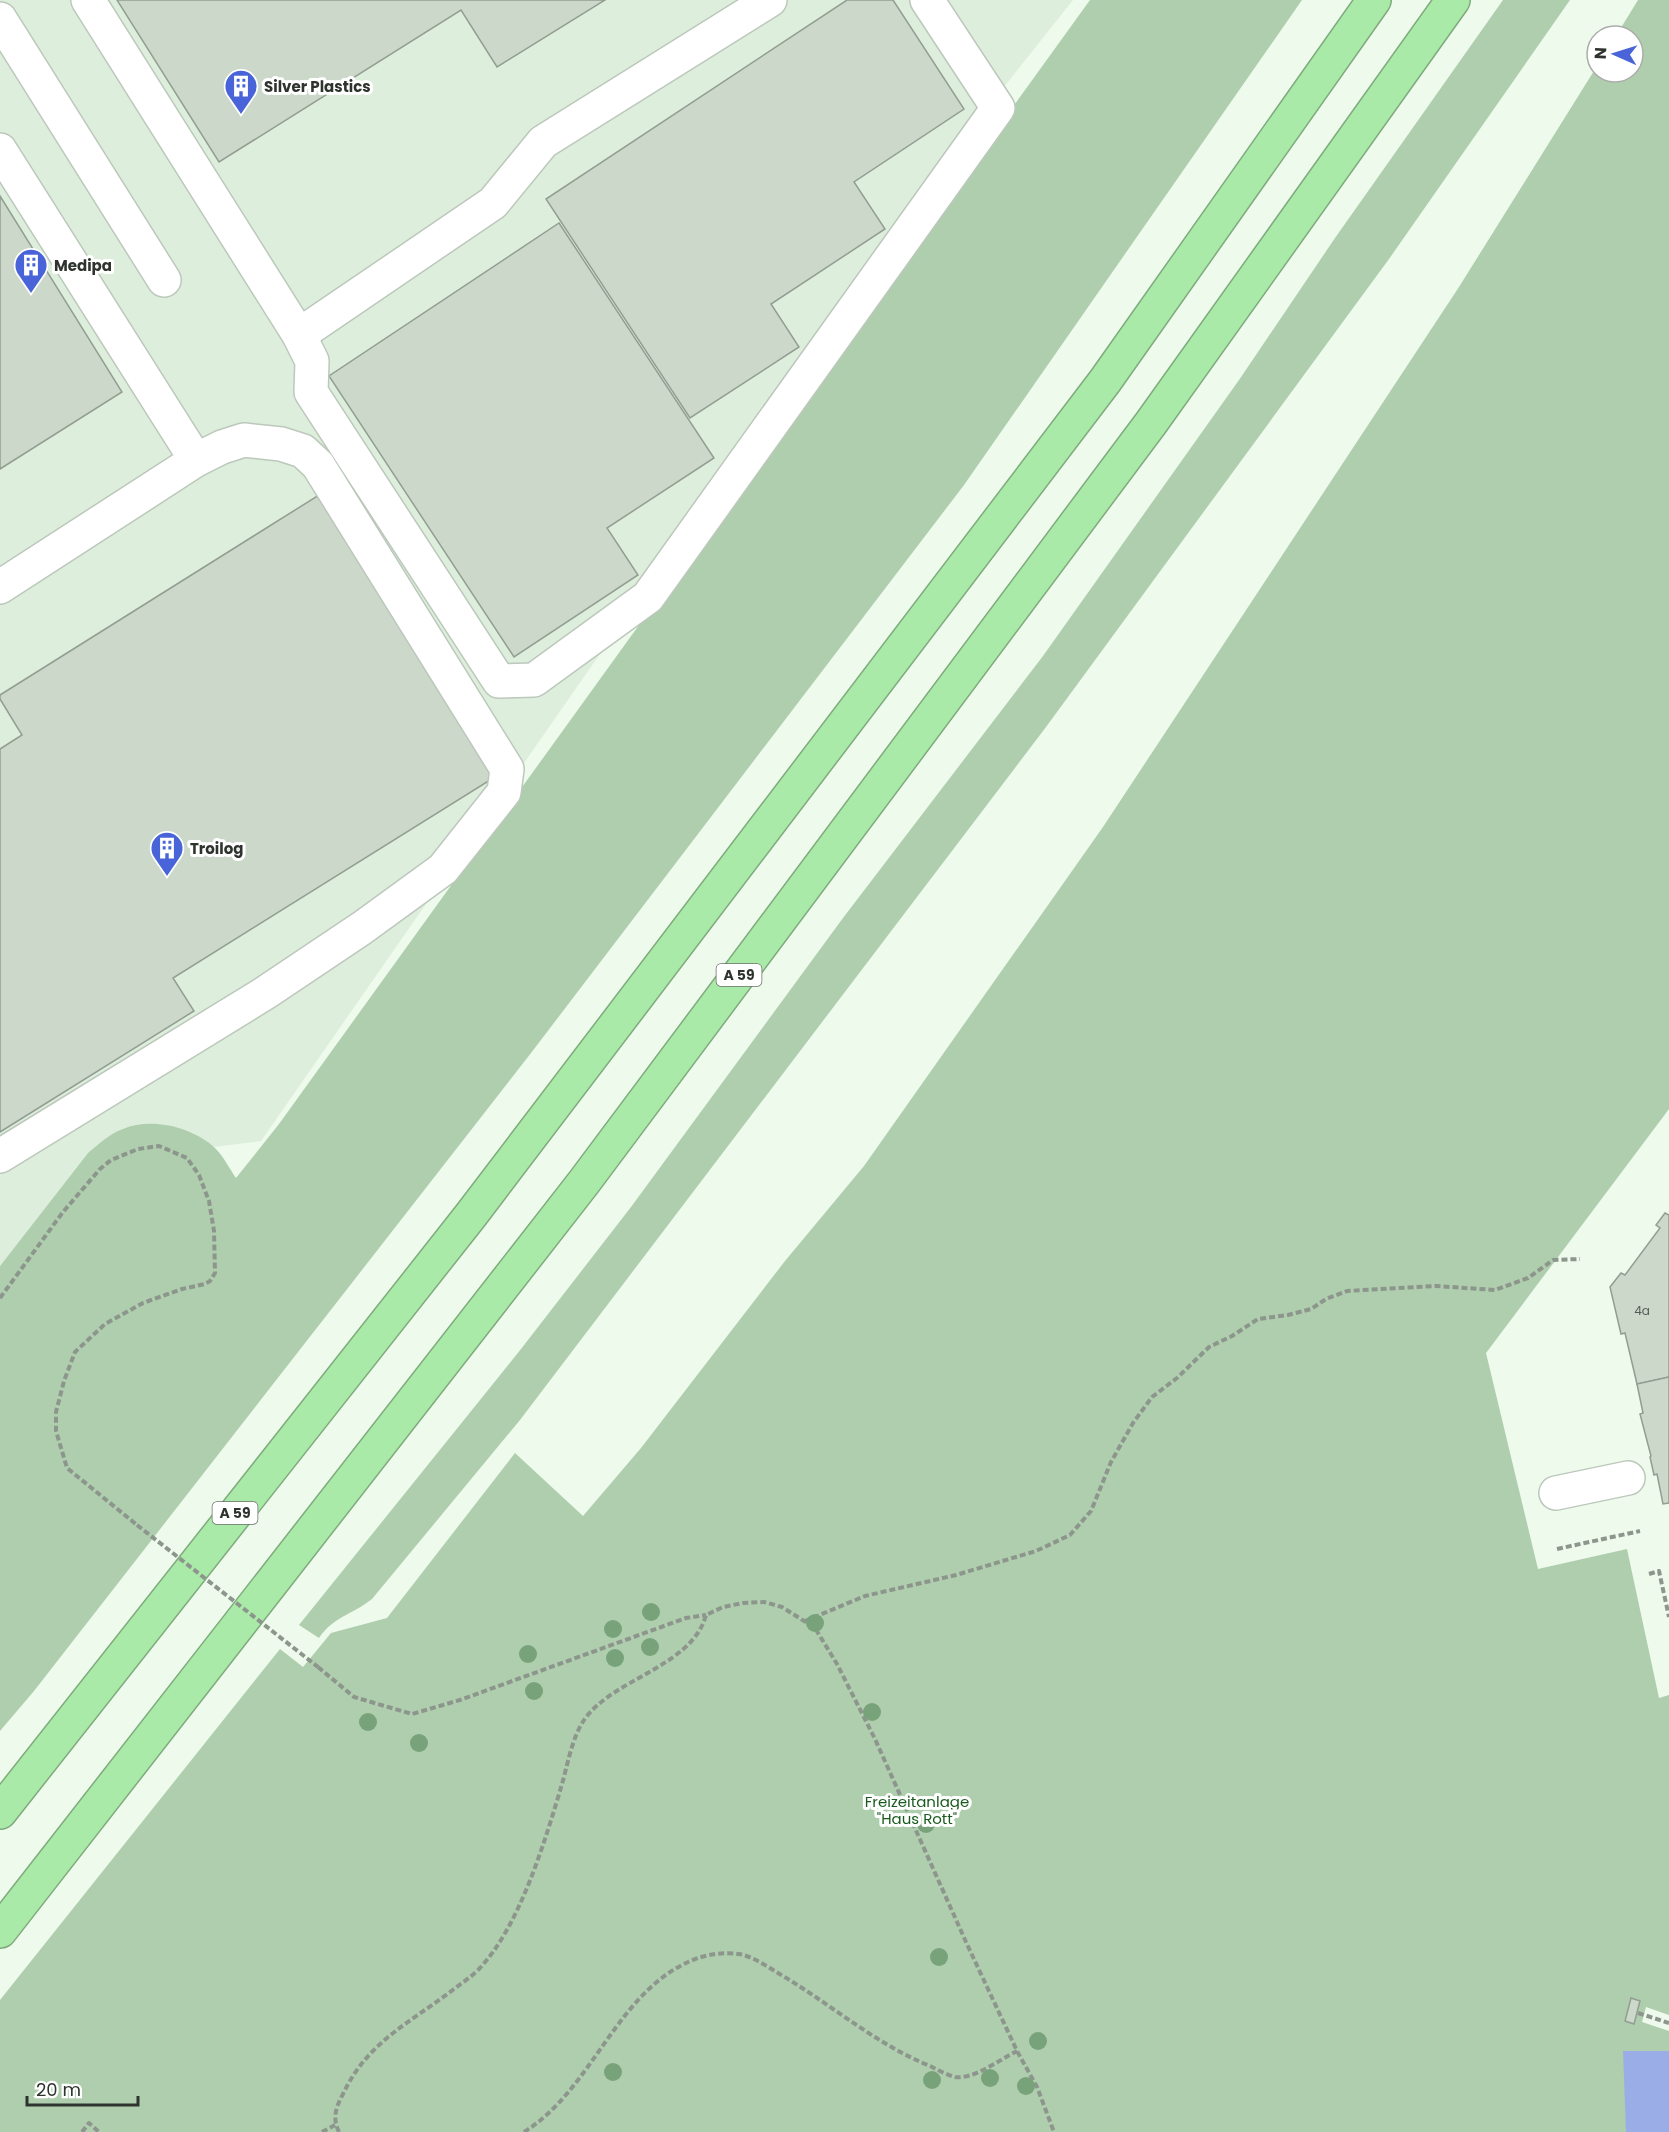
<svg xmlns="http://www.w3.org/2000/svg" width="1669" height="2132" viewBox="0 0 1669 2132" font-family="Poppins,sans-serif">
<rect width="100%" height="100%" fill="#edfaec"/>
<polygon fill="#ddefdc" points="0,0 1073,0 927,184 261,1141 214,1147 194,1133 179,1128 88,1153 0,1266"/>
<g fill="#afceae">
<path d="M1090,0h212l-338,485 -433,568 -497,638 -34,40v-465l88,-113c11,-9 21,-19 35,-24 28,-12 70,-2 92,19 9,9 14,20 21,30l43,-54z"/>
<path d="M1503,0h67l-181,259 -343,468 -526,693 -148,179c-20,16 -38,17 -53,39l-20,-13 222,-276 110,-142 212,-289 200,-262 196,-276 96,-142z"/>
<polygon points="1638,0 1669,0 1669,1109 1486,1353 1538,1569 1627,1549 1659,1698 1669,1695 1669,2015 1646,2007 1642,2022 1669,2031 1669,2132 0,2132 0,2000 280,1649 303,1667 331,1633 387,1618 515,1453 583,1516 641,1448 785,1261 864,1166 1103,827 1459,287 1597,66 1597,72 1633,72 1633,36 1616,36"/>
</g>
<polygon fill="#9aade6" points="1623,2051 1669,2051 1669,2132 1626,2132"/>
<g fill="#cbd8ca" stroke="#929e91" stroke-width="1.5">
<polygon points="117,0 605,0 497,67 461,10 219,162"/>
<polygon points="847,0 893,0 964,109 854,182 885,229 771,304 799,347 690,418 546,199"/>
<polygon points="0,196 122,392 0,469"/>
<polygon points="559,223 714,458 607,528 638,575 514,657 329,376"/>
<polygon points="319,495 495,777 173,978 194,1011 0,1132 0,749 22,735 0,699 0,695"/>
<polygon points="1665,1213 1669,1215 1669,1377 1637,1384 1625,1333 1621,1334 1610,1287 1621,1273 1625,1275 1660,1228 1656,1225"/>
<polygon points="1669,1377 1669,1503 1663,1504 1657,1474 1654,1475 1650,1457 1651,1456 1640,1414 1643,1413 1637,1384"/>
<polygon points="1631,1998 1640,2001 1634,2024 1625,2021"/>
</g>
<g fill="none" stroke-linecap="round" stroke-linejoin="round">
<defs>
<g id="minor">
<polyline points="88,0 299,335 493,203 543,142 770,0"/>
<polyline points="0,19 164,280"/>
<polyline points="0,150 196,460 0,587"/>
<polyline points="299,335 312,361 311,392 499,681 534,680 648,597 998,108 927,0"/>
<polyline points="0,1156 265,993 362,928 443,869 504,792 507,769 318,465 303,451 281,444 244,440 222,447 196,460"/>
<polyline points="1556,1493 1628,1478"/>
</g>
<g id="highway">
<polyline points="0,1812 471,1215 1105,381 1374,0"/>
<polyline points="0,1931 584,1182 1151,423 1453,0"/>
</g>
</defs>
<use href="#minor" stroke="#bcc8bb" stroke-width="36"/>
<use href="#highway" stroke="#7faa7d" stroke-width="36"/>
<g stroke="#8d968c" stroke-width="4" stroke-dasharray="6 3" stroke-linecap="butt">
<polyline points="0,1298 63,1212 100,1169 111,1160 138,1149 159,1146 187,1158 199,1175 209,1201 214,1231 215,1273 210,1281 205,1284 182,1289 143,1303 105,1324 75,1352 64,1381 56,1412 56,1431 67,1468 137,1525"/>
<polyline points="1557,1549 1640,1531"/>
<polyline points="1649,1574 1659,1571 1669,1617"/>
<polyline points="805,1621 865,1596 956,1575 1036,1551 1070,1535 1091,1511 1111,1462 1133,1423 1152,1397 1177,1378 1209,1347 1232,1336 1258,1319 1288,1315 1311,1309 1326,1299 1347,1291 1436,1286 1495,1290 1528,1278 1553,1260 1580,1259"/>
<polyline points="318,1667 354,1697 412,1714 460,1700 686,1618 706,1615"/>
<polyline points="1638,2013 1669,2023"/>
<polyline points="82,2132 89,2123 99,2132"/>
<polyline points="322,2132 335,2125"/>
<path d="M339,2132c-7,-14 -3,-25 4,-38 25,-53 67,-71 111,-105 8,-6 17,-12 25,-20 41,-43 66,-128 83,-185 6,-21 10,-46 22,-64 29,-42 108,-53 122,-105l17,-8 20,-4 21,-1 18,5 33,21 22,36 38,75 91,203 51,109 20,36 17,45"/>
<path d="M524,2132c71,-44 93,-145 174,-174 12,-4 28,-6 41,-4 16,3 30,14 44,22 50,30 93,68 147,90 8,4 17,9 25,11 18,3 46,-18 62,-26"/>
</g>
<use href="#minor" stroke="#fff" stroke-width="33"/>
<use href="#highway" stroke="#aaeaa8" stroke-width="33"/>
<polyline stroke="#8d968c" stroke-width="4" stroke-dasharray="6 3" stroke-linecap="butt" points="137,1525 318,1667"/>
</g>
<g fill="#78a37a">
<circle cx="651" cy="1612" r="9"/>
<circle cx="815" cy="1623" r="9"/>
<circle cx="613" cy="1629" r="9"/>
<circle cx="650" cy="1647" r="9"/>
<circle cx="528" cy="1654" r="9"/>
<circle cx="615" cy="1658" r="9"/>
<circle cx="534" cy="1691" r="9"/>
<circle cx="872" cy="1712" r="9"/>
<circle cx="368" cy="1722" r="9"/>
<circle cx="419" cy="1743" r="9"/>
<circle cx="926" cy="1824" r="9"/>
<circle cx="939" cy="1957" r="9"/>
<circle cx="1038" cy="2041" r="9"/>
<circle cx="613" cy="2072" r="9"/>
<circle cx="990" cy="2078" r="9"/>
<circle cx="932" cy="2080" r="9"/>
<circle cx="1026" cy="2086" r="9"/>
</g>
<defs>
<symbol id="building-pin" viewBox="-11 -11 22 30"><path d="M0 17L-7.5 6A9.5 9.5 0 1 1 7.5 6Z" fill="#4964d8" stroke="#fff"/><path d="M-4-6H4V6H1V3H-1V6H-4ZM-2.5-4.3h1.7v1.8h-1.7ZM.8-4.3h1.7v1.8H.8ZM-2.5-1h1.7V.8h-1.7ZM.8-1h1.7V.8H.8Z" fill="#fff"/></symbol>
</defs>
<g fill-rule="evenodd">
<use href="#building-pin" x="222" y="67" width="38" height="52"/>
<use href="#building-pin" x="12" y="246" width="38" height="52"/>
<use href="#building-pin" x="148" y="829" width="38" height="52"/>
</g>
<g text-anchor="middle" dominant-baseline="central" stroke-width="6" stroke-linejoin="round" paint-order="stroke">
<g font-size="12" fill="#555c55">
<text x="1642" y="1310">4a</text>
</g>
<g fill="#fff" stroke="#6d706d" stroke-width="1.5">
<rect x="716.5" y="964" width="45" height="22" rx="4.5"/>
<rect x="212.5" y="1502" width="45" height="22" rx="4.5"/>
</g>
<g font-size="14" font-weight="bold" fill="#2e332e">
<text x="739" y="975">A 59</text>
<text x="235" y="1513">A 59</text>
</g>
<g font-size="15" font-weight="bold" fill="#2e332e" stroke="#fff" text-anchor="start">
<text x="264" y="86">Silver Plastics</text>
<text x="54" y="265">Medipa</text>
<text x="190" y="848">Troilog</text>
</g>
<g font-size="15" fill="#185b1d" stroke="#fff">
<text x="917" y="1801">Freizeitanlage<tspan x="917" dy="17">"Haus Rott"</tspan></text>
</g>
</g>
<g transform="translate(1615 54) rotate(273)"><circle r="28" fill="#ffffff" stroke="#abadab" stroke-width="1.5"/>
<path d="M0-4.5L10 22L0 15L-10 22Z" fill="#4964d8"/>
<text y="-9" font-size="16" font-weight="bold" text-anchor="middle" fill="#2e332e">N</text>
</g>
<path d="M27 2096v9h111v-9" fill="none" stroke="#2e332e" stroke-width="3"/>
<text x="36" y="2096" font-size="18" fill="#2e332e" stroke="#ffffff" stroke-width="4.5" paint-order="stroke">20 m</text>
</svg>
